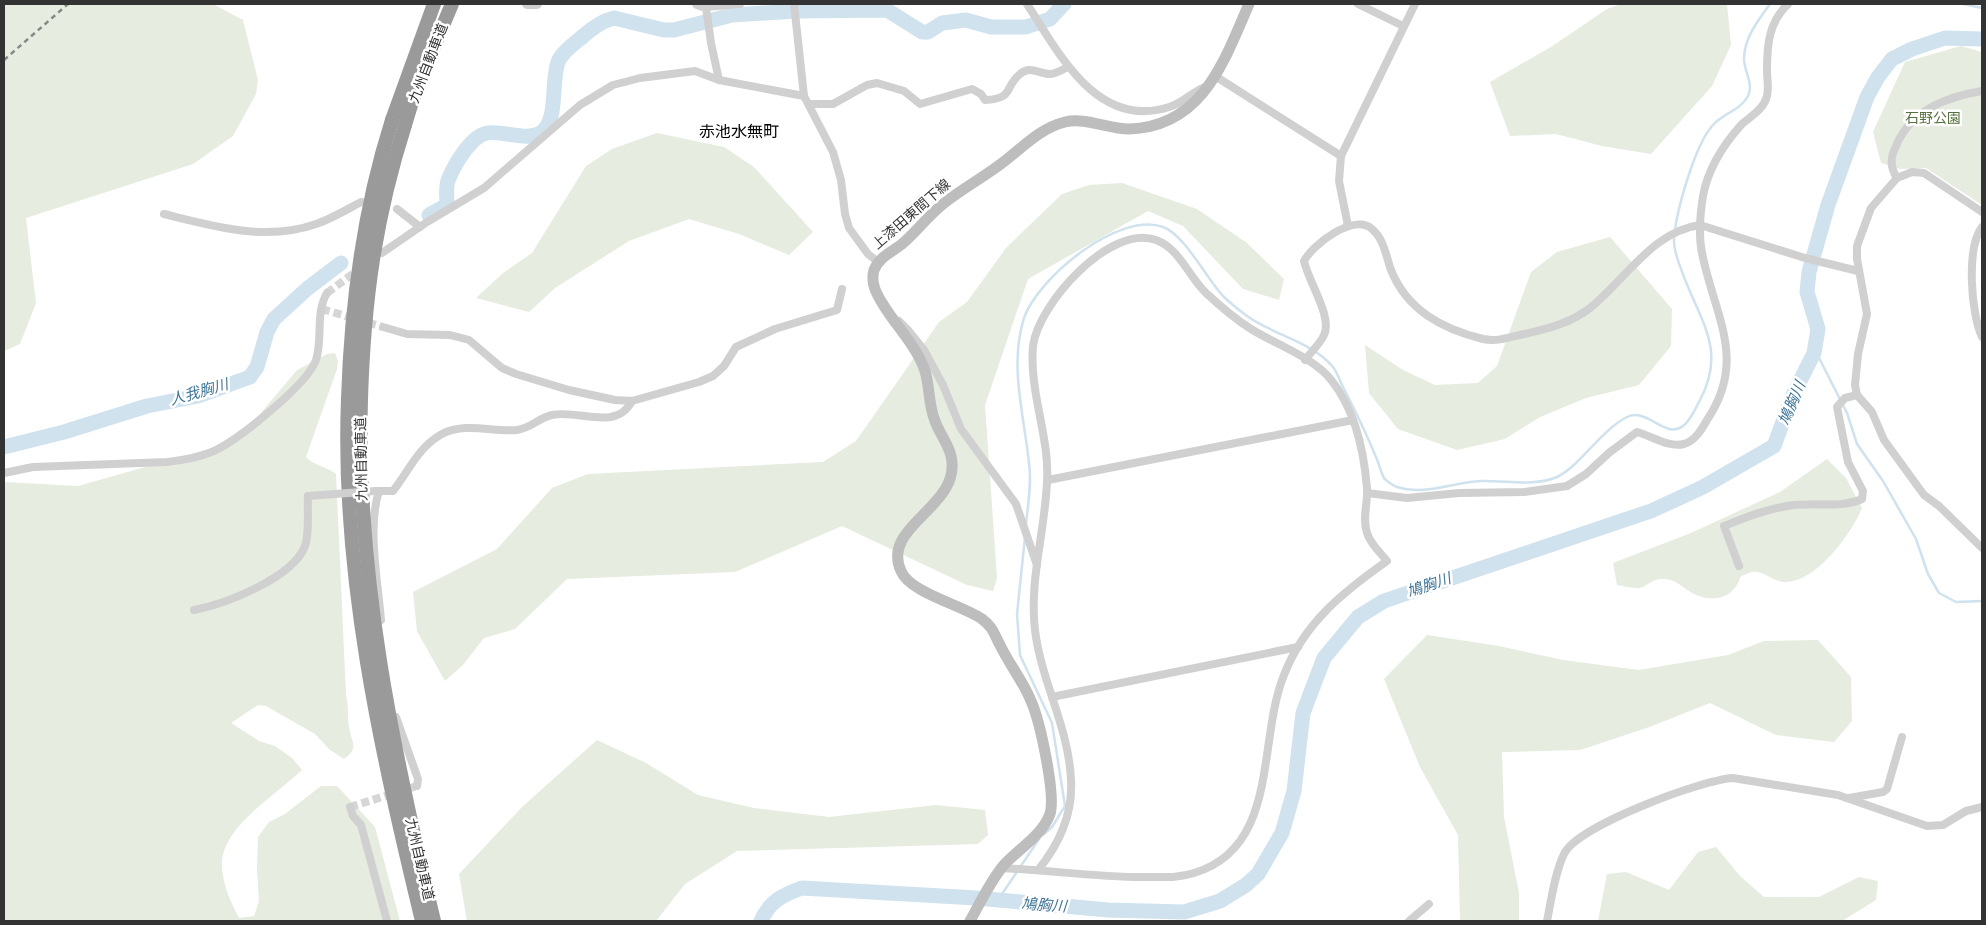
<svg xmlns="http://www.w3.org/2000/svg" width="1986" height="925" viewBox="0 0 1986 925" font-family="Jost,'Noto Sans JP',sans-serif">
<rect width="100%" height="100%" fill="#fff"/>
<g fill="#e6ecdf">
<polygon points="4,4 213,4 243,20 258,80 256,94 233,136 193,164 26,218 36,303 20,344 4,351"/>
<polygon points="1621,4 1727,4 1731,45 1712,86 1651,154 1602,146 1556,134 1510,136 1490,82 1551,47 1607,9"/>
<polygon points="1961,46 1982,52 1982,205 1926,168 1900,169 1881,163 1873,132 1905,62"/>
<polygon points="657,133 724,147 754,167 813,232 789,255 739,234 689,219 629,241 555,288 529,312 476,298 503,273 532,253 586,166 612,149"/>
<polygon points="1122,183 1197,209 1247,243 1284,279 1279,300 1243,289 1183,226 1148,211 1028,279 985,405 997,578 993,591 967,585 842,526 735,572 567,579 515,629 484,638 463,665 445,681 417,631 413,592 497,549 552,488 588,474 823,462 856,441 939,322 967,302 1006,248 1062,194 1089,185"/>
<polygon points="1610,237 1672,309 1671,346 1639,385 1586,398 1540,417 1505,439 1457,450 1398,429 1369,393 1365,345 1403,370 1435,385 1478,383 1497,366 1531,272 1557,252"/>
<path d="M335,353l3,8 -1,8 -31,88c8,9 20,9 30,17l10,221c3,12 1,22 3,32 2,15 11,20 -5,32l-15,-10 -14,-15 -49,-28 -8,-1 -27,18 28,18 16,5 17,12 10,12c-23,22 -68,50 -78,81 -7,20 5,49 15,67l15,-2 5,-15 -2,-31 1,-33 11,-15 16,-8 36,-28h16l38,41 25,94h-396v-439l74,4 159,-45 60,-71 30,-16z"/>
<path d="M1827,459l19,19 16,30c-11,26 -45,74 -77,74 -11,0 -20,-10 -29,-10 -4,-1 -11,3 -15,4 -6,19 -22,27 -42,20 -13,-4 -20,-16 -34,-17 -12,-1 -15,5 -25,9 -6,1 -16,-2 -23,-3l-4,-22 78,-30 89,-41z"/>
<polygon points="1427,635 1499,646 1563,660 1639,670 1728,655 1764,641 1818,640 1851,677 1852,721 1834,742 1776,735 1710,703 1652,726 1580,750 1502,752 1504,817 1519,893 1519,921 1460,921 1458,835 1420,767 1384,679"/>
<polygon points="597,740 646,763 698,795 754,808 829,817 936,805 985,810 988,835 978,844 737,851 685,884 656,921 467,921 459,874 522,807"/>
<polygon points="1716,847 1740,876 1764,897 1819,897 1859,877 1878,881 1876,900 1842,921 1598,921 1607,874 1626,872 1669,890 1698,852"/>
</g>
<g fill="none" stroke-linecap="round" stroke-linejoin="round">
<g stroke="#cfe2ee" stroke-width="2.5">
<polyline points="1963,4 1982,8"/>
<polyline points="1815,350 1847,413 1857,444 1883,481 1916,539 1928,574 1939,593 1956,602 1982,601"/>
<path d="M1026,524c2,-20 6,-41 3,-61 -5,-48 -20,-98 -5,-145 14,-40 94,-107 139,-91 21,7 44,52 60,69 7,7 16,14 24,20 26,19 64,25 86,51 4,5 7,14 10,20 12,23 23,46 33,70 3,6 5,16 8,21 2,3 10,8 13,9 28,9 56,-5 84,-6 24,-1 53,6 76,-4 23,-11 43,-46 70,-60 20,-10 39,23 56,9 8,-6 12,-17 17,-26 26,-49 2,-76 -16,-123 -4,-11 -10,-24 -10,-36 1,-27 21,-97 39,-116 10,-12 27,-14 35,-29 6,-12 -4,-25 -4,-37 0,-21 15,-40 26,-55"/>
<polyline points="1025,537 1017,614 1020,655 1052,723 1065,806 1052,827 1043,835"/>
<polyline points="998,900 1039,839"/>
</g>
<g stroke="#cfe2ee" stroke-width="15">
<path d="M429,215l18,-10c0,-9 -2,-19 2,-27 6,-14 22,-42 38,-45 17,-3 42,10 56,-2 15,-13 8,-50 15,-69 4,-10 16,-18 24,-25 9,-8 20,-16 32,-19l50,12h10l58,-15 65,-4 90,-1 35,22h6l14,-9 24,-3 25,7h35l24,-8 14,-15"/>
<polyline points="4,447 64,432 147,406 198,396 250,377 257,367 267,332 274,319 308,288 341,263"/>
<path d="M761,921c8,-19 21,-26 41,-33l174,10 132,12 76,2 36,-11 26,-16 12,-11 24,-41 12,-42 9,-78 21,-55 34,-41 26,-16 267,-90 52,-24 71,-41 19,-51 21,-42 4,-24 -11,-37 2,-20 19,-67 39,-108 11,-20 14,-18 20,-10 33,-11 37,1"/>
</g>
<g stroke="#d6d6d6" stroke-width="8" stroke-dasharray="8 4" stroke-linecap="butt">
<polyline points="327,293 358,270"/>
<polyline points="322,309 383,327"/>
<polyline points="350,807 417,786"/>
</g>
<g stroke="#d0d0d0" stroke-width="8">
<polyline points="740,4 706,7 711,43 719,80 804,96"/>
<polyline points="794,4 804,96 833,152 841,180 845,214 849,228 868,254 878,262"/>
<path d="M1027,4c32,49 70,126 142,103 14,-4 23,-15 36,-20"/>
<polyline points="1358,4 1403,26"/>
<polyline points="1215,76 1341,156"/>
<path d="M809,104h24l34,-19 10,-2 27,8 16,13 52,-15 9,5 4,6c29,-1 19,-13 35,-26 10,-9 19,0 30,0 6,0 13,-5 18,-7"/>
<path d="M1897,178c-7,-11 -7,-20 -1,-32 15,-36 50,-49 86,-55"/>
<polyline points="397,209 420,227"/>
<polyline points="1982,212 1924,173 1912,172 1897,178 1871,208 1857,246 1857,259 1867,314 1858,354 1855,385 1857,395 1872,412 1884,440 1924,495 1939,506 1982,548"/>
<path d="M164,214c49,12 102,28 152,10 15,-5 30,-14 45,-22"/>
<polyline points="1348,226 1339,181 1341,156 1415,4"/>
<path d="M1982,227c-16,21 -11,87 0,110"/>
<polyline points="382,253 427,222 484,188 580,105 613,85 640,78 695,71 719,80"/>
<polyline points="899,321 908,330 924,350 943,385 961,429 1016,504 1037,565"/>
<polyline points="383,327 407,334 450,335 469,340 502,368 516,374 569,390 615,400 632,401 699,382 713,376 724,366 736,347 775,329 837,310 842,289"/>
<path d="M1305,360c6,-8 15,-16 19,-25 9,-18 -16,-54 -20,-74 9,-17 50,-48 68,-32 12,10 14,27 19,41 16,40 51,59 92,69 14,3 28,-2 41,-5 23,-5 47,-11 66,-26 35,-28 63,-77 110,-83l105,33 53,13"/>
<path d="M4,473l29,-6 134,-5c17,-2 36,-5 51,-13 24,-13 89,-64 98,-89 7,-21 -1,-47 11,-67"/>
<polyline points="1048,480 1353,420"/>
<path d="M376,491h17c16,-20 25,-44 49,-57 23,-12 51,-2 75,-4 13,-1 23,-13 35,-15 27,-6 64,17 80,-14"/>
<path d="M379,491c-12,36 -1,91 2,129"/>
<path d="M1367,493l40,5 52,-5 65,-1 43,-6 19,-12 24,-22 27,-20c15,4 31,16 47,12 11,-3 18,-15 23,-24 41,-61 7,-105 -5,-167 -4,-19 -2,-38 1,-57 5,-28 20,-51 39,-72 9,-8 22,-15 25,-28 2,-9 0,-17 0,-26 0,-26 2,-48 21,-66"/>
<path d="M1739,566l-15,-40c23,-9 45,-18 70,-21 22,-2 48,3 68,-6l1,-8 -15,-29 -11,-55 8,-9 12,-3"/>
<path d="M194,610c31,-6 99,-32 111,-64 5,-15 2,-35 3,-50"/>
<polyline points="1052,697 1298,647"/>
<polyline points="396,717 418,779 417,786"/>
<polyline points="1849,798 1883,792 1887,789 1902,737"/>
<polyline points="350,807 353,816 361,825 387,921"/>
<path d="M1001,868c50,2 99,10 148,9 15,0 30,1 45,-4 86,-26 63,-132 90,-198 20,-52 59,-83 103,-114 -7,-9 -16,-16 -20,-28 -5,-15 1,-29 0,-45 -3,-36 -12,-78 -35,-107 -17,-23 -57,-37 -81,-52 -16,-10 -31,-23 -45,-36 -17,-16 -27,-45 -50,-53 -45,-17 -118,64 -123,106 -4,47 17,91 14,136 -2,49 -18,99 -12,148 6,51 34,98 36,150 2,33 -12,64 -32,89"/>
<polyline points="1409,921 1429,904"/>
<path d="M1547,921c4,-20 8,-49 17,-67 13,-28 137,-74 169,-76l105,17 89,31 16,-1 23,-14 16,-4"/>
</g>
<g stroke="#d0d0d0" stroke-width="10">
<polyline points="527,4 537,4"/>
<polyline points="697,4 706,7"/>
</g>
<path stroke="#bdbdbd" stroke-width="11" d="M970,921c10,-18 20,-39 33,-55 15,-17 39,-30 47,-52 6,-19 -10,-93 -19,-113 -8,-20 -22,-37 -31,-56 -6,-11 -7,-18 -18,-26 -20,-14 -72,-26 -81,-48 -21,-46 62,-64 50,-115 -3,-13 -12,-23 -16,-35 -7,-17 -5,-34 -10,-50 -8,-24 -28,-44 -41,-65 -7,-11 -14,-23 -10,-36 5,-13 18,-18 28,-26 14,-12 26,-28 41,-40 20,-16 43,-28 63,-44 19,-15 35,-32 59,-38 20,-5 43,7 64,7 74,-2 95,-68 120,-125"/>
<g stroke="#9a9a9a" stroke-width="14">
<polyline points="392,120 434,4"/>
<polyline points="405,125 416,89 452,4"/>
<path d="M348,399c-7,176 33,352 74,522"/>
<path d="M361,399c-5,177 32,351 73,522"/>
</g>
<polyline stroke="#888" stroke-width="2.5" stroke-dasharray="5 4" stroke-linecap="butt" points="4,60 68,4"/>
<polyline stroke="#d0d0d0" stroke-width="8" points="308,496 375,491"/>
<g stroke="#9a9a9a" stroke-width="14">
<path d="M348,399c3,-95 15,-188 44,-279"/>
<path d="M361,399c3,-98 14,-180 44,-274"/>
</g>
</g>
<g text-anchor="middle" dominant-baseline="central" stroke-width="5" stroke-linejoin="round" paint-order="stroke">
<g font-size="14" fill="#333" stroke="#fff">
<text transform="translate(428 63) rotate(-69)">九州自動車道</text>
<text transform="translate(911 214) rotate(-41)">上漆田東間下線</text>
<text transform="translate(361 459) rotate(-91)">九州自動車道</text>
<text transform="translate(420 859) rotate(77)">九州自動車道</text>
</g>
<g font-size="14" fill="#56703f" stroke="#fff">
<text x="1933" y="118">石野公園</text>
</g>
<g font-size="15" font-style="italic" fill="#3f7597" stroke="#fff">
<text transform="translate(199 392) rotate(-16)">人我胸川</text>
<text transform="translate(1792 403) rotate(-67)">鳩胸川</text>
<text transform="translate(1429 585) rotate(-19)">鳩胸川</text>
<text transform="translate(1044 905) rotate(4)">鳩胸川</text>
</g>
<g font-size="16" fill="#000" stroke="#fff">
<text x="739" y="131">赤池水無町</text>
</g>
</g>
<rect width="1986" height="925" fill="none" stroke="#333333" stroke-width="10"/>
</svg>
